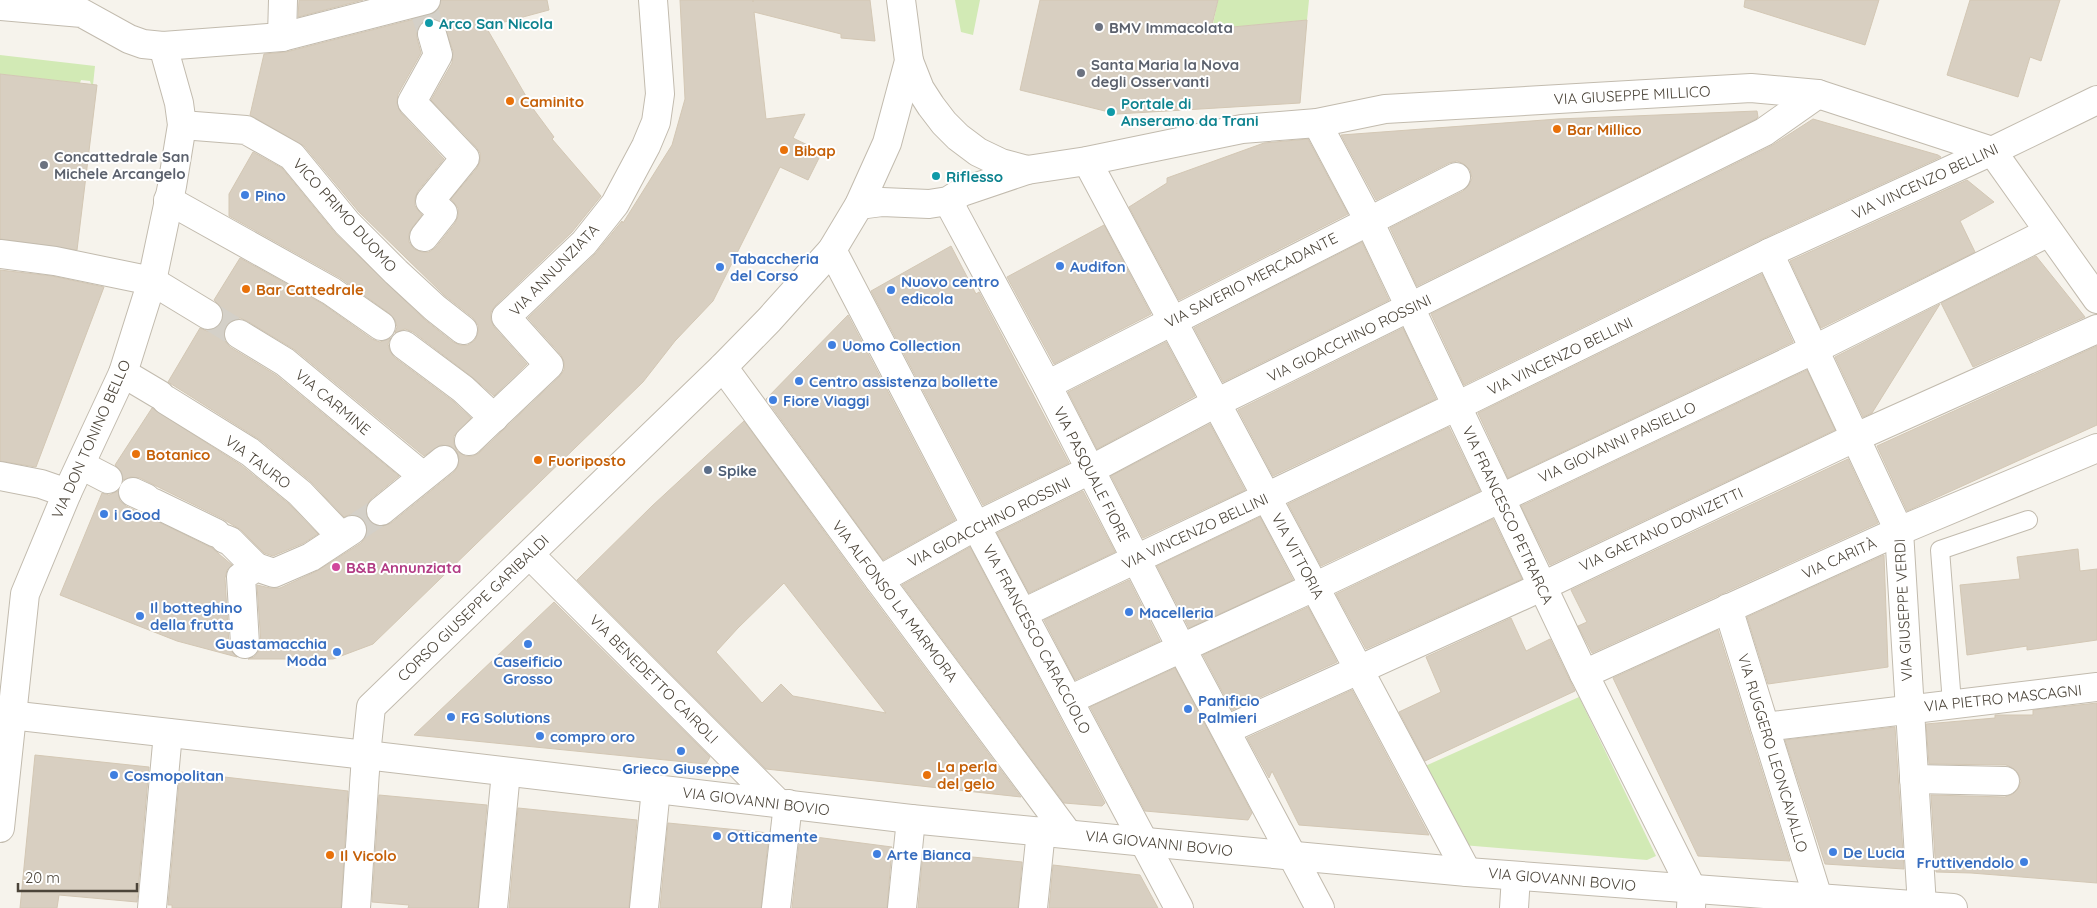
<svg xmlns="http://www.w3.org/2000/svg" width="2097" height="908" viewBox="0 0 2097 908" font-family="Quicksand,sans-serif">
<rect width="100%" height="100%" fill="#f6f3ec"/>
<g fill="#d2eab5">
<polygon points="955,0 980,0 973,35 961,32"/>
<polygon points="1218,0 1309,0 1307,20 1212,29"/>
<polygon points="0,55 95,66 93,85 91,84 90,81 81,80 80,83 0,74"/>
<polygon points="1579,697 1656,856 1647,860 1462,845 1423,767"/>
</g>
<g fill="#d8cfc1" stroke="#d3c7b4" fill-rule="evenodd">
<polygon points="299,0 363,0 298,17"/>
<path d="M441,0h106l2,10 -63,17 48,83 20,27 -2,2 49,57 -29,36 -77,74 -4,6v8l3,7 33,37 -33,32 -22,-19 -59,-45 -8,-3 -10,4 2,-6 -2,-7 -5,-6 -50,-36 -111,-62v-22l24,-42 29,16 54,66 88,85 29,23 7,3h8l7,-5 3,-8v-7l-5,-7 -28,-22 -86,-84 -55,-66 -54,-31 14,-61 22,-2 144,-37 7,-4zM427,19h8l8,4 10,28 -1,12 -21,37 45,47 4,6v8l-3,7 -26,31 7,9v8l-3,7 -19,24 -7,5h-7l-8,-3 -5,-7v-8l3,-6 10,-13 -7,-9v-8l3,-7 26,-32 -43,-46 -4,-10 1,-9 23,-41 -4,-15v-8l4,-7z"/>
<path d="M680,0h73v2v-2h117l5,41 -34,-3v-4l-87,-22 12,107 39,-5 -12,24 29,14 -14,28 -28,-13 -67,134 -38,40 -32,41 -270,262 -40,15h-85l6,-2 5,-6 2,-7 -4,-59 13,3h10l37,-17 44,-28 5,-6 2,-7 -3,-8 -6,-6 -7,-2 -8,3 -34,-36 -50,-41 -92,-58 32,-54 7,3 8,-2 7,-6 2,-7 -2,-8 -8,-8 26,-42 83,46 49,35 8,3 11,-4 -3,6 2,7 4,6 59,44 18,17 -17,18v8l3,7 8,5h8l6,-3 81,-77 4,-6v-8l-3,-7 -33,-37 67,-64 27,-33 1,2 49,-78 13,-46zM240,318l7,3 48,29 129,106 17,-11 9,1 6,5 3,6 -1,9 -4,6 -63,51 -8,3 -8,-1 -6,-5 -3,-6 1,-9 4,-6 28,-23 -123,-101 -46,-28 -5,-6 -2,-8 2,-7 6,-5z"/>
<polygon points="1040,0 1218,0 1211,29 1307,20 1300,103 1117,114 1020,90"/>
<polygon points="1745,0 1879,0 1865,45 1744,7"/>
<polygon points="1970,0 2060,0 2041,61 2030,57 2018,97 1947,75"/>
<polygon points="0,74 97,85 77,250 0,239"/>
<polygon points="1757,111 1758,117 1756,119 1417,286 1390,228 1463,191 1469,185 1472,178 1470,170 1464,164 1457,161 1449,163 1376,200 1341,135 1558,119"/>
<polygon points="1813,119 1938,155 1941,157 1762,239 1464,385 1431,314 1771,146"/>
<polygon points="1308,139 1348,214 1179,300 1129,207 1167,183 1167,178 1264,143"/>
<polygon points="1967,180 1994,202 1960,221 1975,252 1821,328 1790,261"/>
<polygon points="1104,225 1151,314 1054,364 1007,277"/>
<polygon points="1362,242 1389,300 1223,382 1194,328"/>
<polygon points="951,246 976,294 979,292 1069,463 983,505 871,291"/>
<polygon points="2036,256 2085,317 1973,367 1941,303"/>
<polygon points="0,270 52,276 104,287 36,467 0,461"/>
<polygon points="1762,274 1793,342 1508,478 1478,413"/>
<polygon points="1940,304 1872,413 1863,417 1835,357"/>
<polygon points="848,315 955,520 883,560 766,399"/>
<polygon points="1403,328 1436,399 1273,476 1238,410"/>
<polygon points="1166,342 1195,396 1097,449 1068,392"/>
<polygon points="2097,346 2097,425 1907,511 1877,446"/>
<polygon points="1807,370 1835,430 1550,565 1521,506"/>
<polygon points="152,408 241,465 289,504 318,534 304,543 273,556 264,553 241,530 223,519 140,478 131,477 123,480 121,471 115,465"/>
<path d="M744,421l122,168 155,208 -255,-28 -189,-189 75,-74zM784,583l102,130 -93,-17 -12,-12 -19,19 -46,-51 22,-24z"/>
<polygon points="1210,424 1245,490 1143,538 1111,476"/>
<polygon points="1449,427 1480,491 1321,566 1288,504"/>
<polygon points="1848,459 1878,523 1592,653 1578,626 1587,622 1571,590"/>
<polygon points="118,491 120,501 126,506 212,548 232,565 227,570 225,578 229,645 232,652 237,657 177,641 60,595 102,493 109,495"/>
<polygon points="1083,491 1115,552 1029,593 997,533"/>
<polygon points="1260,517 1293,580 1189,628 1157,566"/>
<polygon points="1493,519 1522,579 1366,649 1336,594"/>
<polygon points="970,547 1105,803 1102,806 1064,803 902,585"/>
<polygon points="2078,549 2080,571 2097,569 2097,640 2027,650 2027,646 1967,655 1960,585 2020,579 2017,557"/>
<polygon points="1884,555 1888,667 1768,684 1747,617"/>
<polygon points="1129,580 1160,641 1075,680 1044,620"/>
<polygon points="554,602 710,757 706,764 414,735"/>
<polygon points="1308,607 1337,662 1232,710 1203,655"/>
<polygon points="1511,618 1526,651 1550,639 1575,691 1425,761 1399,712 1441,692 1426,657"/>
<polygon points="1718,630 1790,861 1698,856 1613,678"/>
<polygon points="1175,668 1252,813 1248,820 1145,811 1090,707"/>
<polygon points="1352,690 1429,835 1299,825 1272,771 1269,778 1247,738"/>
<polygon points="2097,703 2097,883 1971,873 1936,872 1931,795 2005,797 2013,794 2018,789 2021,781 2018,773 2013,768 2006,765 1929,764 1926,724 1995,718 1995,715 2033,715 2033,710"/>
<polygon points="1895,727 1904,869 1825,864 1785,740"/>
<polygon points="35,755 149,767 137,902 59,895 57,908 20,908"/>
<polygon points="180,772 348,791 341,908 172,908 172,905 168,905"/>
<polygon points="379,795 487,805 478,908 408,908 409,905 372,902"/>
<polygon points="518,808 637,820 629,908 509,908"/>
<polygon points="668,823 769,833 761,908 660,908"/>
<polygon points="800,835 892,847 887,908 792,908"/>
<polygon points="923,852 1022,862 1018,908 918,908"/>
<polygon points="1053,865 1140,875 1158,908 1049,908"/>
</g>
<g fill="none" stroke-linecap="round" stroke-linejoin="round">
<g stroke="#d4d0c8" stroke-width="28" stroke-dasharray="28 14" stroke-linecap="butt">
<polyline points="425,13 432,34"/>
<polyline points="208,315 239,334"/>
<polyline points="352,530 381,511"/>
</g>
<defs>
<polyline id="service" points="1952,703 1940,550 2028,520"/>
<g id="minor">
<polyline points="0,6 82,13 129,39 143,44 163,46 282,37 426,0"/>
<polyline points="282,37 283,0"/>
<polyline points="909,61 920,89 931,106 944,123 958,137 978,152 1001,163 1027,170 1087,161 1242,129 1317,123 1385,109 1751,88 1818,94 1992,151 2097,299"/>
<polyline points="1317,123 1369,221 1584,674 1692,889 1691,908"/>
<polyline points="182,125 246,130 292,156 347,223 396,272 435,308 463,330"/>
<polyline points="1087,161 1467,872"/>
<polyline points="168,200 331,291 381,326"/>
<polyline points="948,201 1047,385 1182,649 1320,908"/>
<polyline points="859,205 882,202 929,204 948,201 962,192 1027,170"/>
<polyline points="424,237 443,213 430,201 465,158 412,102 438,55 432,34"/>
<polyline points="832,250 976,526 1179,908"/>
<polyline points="1769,253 1899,531 1922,906"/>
<polyline points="0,254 55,261 152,281 208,315"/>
<polyline points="239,334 285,362 423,476"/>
<polyline points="404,345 463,389 494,418"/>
<polyline points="723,367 879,580 1068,834"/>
<polyline points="123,373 160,395"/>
<polyline points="1047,385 1456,177"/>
<polyline points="166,400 250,452 300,493 341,536"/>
<polyline points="469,441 549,365 506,317 584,243 615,204 646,146 656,122 660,94 653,0"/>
<polyline points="81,465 108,479"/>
<polyline points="0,476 41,484 67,493"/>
<polyline points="133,492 146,498"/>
<polyline points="154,503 216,533"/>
<polyline points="381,511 444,460"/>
<polyline points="225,539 230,541 256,567"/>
<polyline points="530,555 778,803"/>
<polyline points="879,580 976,526 1090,470 1216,403 1764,132 1818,94"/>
<polyline points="1728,608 1818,898"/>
<polyline points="1023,613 1457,406 1769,253 1992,151 2097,100"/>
<polyline points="245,644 241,577 256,567 274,573 311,557 352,530"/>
<polyline points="1584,674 1899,531 2097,448"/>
<polyline points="1069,700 1314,587 1815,349 2049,232"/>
<polyline points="1765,727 2097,687"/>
<polyline points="1226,730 1526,594 1854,438 2097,329"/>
<polyline points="1914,779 2005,781"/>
<polyline points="0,828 25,594 67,493 123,373 152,281 172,186 182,125 179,103 163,46"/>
<polyline points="152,908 168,733"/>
<polyline points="356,908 366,755"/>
<polyline points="493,908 506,772"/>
<polyline points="644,908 656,789"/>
<polyline points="776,908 788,804"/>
<polyline points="902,908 911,819"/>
<polyline points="1033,908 1041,831"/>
<polyline points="1514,908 1516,876"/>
</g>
<g id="tertiary">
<polyline points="0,714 366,755 371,707 723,367 769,320 832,250 859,205 887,143 909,61 901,0"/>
<polyline points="366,755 911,819 1146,842 1467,872 1953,908"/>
</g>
</defs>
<use href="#service" stroke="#c2bbae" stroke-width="20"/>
<use href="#minor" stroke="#c2bbae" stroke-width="30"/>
<use href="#tertiary" stroke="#c2bbae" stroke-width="30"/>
<use href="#service" stroke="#fff" stroke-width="18"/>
<use href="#minor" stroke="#fff" stroke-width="28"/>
<use href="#tertiary" stroke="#fff" stroke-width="28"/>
</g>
<g fill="#0f9aa8" stroke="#fff" stroke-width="2">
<circle cx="429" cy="23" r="5"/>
<circle cx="1111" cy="112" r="5"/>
<circle cx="936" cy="176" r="5"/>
</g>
<g fill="#6b7280" stroke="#fff" stroke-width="2">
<circle cx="1099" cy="27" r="5"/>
<circle cx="1081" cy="73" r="5"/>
<circle cx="44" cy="165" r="5"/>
</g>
<g fill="#e8710a" stroke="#fff" stroke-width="2">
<circle cx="510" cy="101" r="5"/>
<circle cx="1557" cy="129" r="5"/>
<circle cx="784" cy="150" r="5"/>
<circle cx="246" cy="289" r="5"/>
<circle cx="136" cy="454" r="5"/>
<circle cx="538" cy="460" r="5"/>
<circle cx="927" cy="775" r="5"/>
<circle cx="330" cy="855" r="5"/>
</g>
<g fill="#3f7fe0" stroke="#fff" stroke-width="2">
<circle cx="245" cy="195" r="5"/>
<circle cx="1060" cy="266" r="5"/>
<circle cx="720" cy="267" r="5"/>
<circle cx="891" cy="290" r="5"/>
<circle cx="832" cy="345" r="5"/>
<circle cx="799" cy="381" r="5"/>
<circle cx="773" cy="400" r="5"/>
<circle cx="104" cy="514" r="5"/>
<circle cx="1129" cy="612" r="5"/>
<circle cx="140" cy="616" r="5"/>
<circle cx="528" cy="644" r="5"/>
<circle cx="337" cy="652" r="5"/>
<circle cx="1188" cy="709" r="5"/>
<circle cx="451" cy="717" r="5"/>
<circle cx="540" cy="736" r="5"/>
<circle cx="681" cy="751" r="5"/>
<circle cx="114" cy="775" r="5"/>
<circle cx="717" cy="836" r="5"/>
<circle cx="1833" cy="852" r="5"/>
<circle cx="877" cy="854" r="5"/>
<circle cx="2024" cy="862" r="5"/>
</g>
<circle fill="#5c6f8a" stroke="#fff" stroke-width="2" cx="708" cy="470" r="5"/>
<circle fill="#d1479c" stroke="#fff" stroke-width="2" cx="336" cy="567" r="5"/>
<g text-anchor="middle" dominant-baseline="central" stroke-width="4" stroke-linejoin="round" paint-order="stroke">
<g font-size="15" font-weight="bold" fill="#0d838f" stroke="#fff" text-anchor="start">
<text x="439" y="23">Arco San Nicola</text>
<text x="1121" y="103">Portale di<tspan x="1121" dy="17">Anseramo da Trani</tspan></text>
<text x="946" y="176">Riflesso</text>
</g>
<g font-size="15" font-weight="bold" fill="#5b616d" stroke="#fff" text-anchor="start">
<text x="1109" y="27">BMV Immacolata</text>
<text x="1091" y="64">Santa Maria la Nova<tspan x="1091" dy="17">degli Osservanti</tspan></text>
<text x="54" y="156">Concattedrale San<tspan x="54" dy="17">Michele Arcangelo</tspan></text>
</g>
<g font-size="15" fill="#4b4439" stroke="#fff">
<text transform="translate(1632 95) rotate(-3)">VIA GIUSEPPE MILLICO</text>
<text transform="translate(1925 181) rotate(-25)">VIA VINCENZO BELLINI</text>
<text transform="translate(345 215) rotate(48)">VICO PRIMO DUOMO</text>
<text transform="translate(554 270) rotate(-46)">VIA ANNUNZIATA</text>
<text transform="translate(1251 280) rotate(-27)">VIA SAVERIO MERCADANTE</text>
<text transform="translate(1349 338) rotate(-26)">VIA GIOACCHINO ROSSINI</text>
<text transform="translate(1560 356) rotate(-26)">VIA VINCENZO BELLINI</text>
<text transform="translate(333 402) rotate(40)">VIA CARMINE</text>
<text transform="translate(91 439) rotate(-66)">VIA DON TONINO BELLO</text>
<text transform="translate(1617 442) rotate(-25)">VIA GIOVANNI PAISIELLO</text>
<text transform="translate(258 462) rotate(37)">VIA TAURO</text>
<text transform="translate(1092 474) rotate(63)">VIA PASQUALE FIORE</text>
<text transform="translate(1508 515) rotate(65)">VIA FRANCESCO PETRARCA</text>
<text transform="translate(989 522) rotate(-27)">VIA GIOACCHINO ROSSINI</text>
<text transform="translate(1661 529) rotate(-25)">VIA GAETANO DONIZETTI</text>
<text transform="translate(1195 531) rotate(-25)">VIA VINCENZO BELLINI</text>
<text transform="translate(1298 556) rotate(62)">VIA VITTORIA</text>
<text transform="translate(1839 558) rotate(-24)">VIA CARITÀ</text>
<text transform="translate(895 601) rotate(53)">VIA ALFONSO LA MARMORA</text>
<text transform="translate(473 608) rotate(-44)">CORSO GIUSEPPE GARIBALDI</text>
<text transform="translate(1903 610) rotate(-93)">VIA GIUSEPPE VERDI</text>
<text transform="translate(1037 639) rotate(62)">VIA FRANCESCO CARACCIOLO</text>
<text transform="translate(654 679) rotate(45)">VIA BENEDETTO CAIROLI</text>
<text transform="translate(2003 698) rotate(-6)">VIA PIETRO MASCAGNI</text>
<text transform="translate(1773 753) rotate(73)">VIA RUGGERO LEONCAVALLO</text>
<text transform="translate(756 801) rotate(7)">VIA GIOVANNI BOVIO</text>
<text transform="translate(1159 843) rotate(6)">VIA GIOVANNI BOVIO</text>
<text transform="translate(1562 879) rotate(5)">VIA GIOVANNI BOVIO</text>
</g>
<g font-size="15" font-weight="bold" fill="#c56008" stroke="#fff" text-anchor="start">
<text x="520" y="101">Caminito</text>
<text x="1567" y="129">Bar Millico</text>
<text x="794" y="150">Bibap</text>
<text x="256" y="289">Bar Cattedrale</text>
<text x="146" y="454">Botanico</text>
<text x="548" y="460">Fuoriposto</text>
<text x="937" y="766">La perla<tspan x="937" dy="17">del gelo</tspan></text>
<text x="340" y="855">Il Vicolo</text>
</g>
<g font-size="15" font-weight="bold" fill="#366cbe" stroke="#fff" text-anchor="start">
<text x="255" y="195">Pino</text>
<text x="730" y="258">Tabaccheria<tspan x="730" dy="17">del Corso</tspan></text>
<text x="1070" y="266">Audifon</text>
<text x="901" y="281">Nuovo centro<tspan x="901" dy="17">edicola</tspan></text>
<text x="842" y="345">Uomo Collection</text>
<text x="809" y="381">Centro assistenza bollette</text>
<text x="783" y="400">Fiore Viaggi</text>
<text x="114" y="514">i Good</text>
<text x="150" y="607">Il botteghino<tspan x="150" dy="17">della frutta</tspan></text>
<text x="1139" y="612">Macelleria</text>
<text x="327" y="643" text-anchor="end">Guastamacchia<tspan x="327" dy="17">Moda</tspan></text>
<text x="528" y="661" text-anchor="middle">Caseificio<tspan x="528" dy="17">Grosso</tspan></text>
<text x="1198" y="700">Panificio<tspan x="1198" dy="17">Palmieri</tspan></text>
<text x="461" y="717">FG Solutions</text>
<text x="550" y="736">compro oro</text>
<text x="681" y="768" text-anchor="middle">Grieco Giuseppe</text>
<text x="124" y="775">Cosmopolitan</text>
<text x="727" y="836">Otticamente</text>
<text x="1843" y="852">De Lucia</text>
<text x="887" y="854">Arte Bianca</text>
<text x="2014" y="862" text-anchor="end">Fruttivendolo</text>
</g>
<g font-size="15" font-weight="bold" fill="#4e5e75" stroke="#fff" text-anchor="start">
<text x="718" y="470">Spike</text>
</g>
<g font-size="15" font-weight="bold" fill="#b23c85" stroke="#fff" text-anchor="start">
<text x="346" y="567">B&amp;B Annunziata</text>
</g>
</g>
<path d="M18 883v8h119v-8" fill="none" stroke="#4b4439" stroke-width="2.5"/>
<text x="25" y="883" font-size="15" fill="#4b4439" stroke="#ffffff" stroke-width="4" paint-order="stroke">20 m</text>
</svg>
